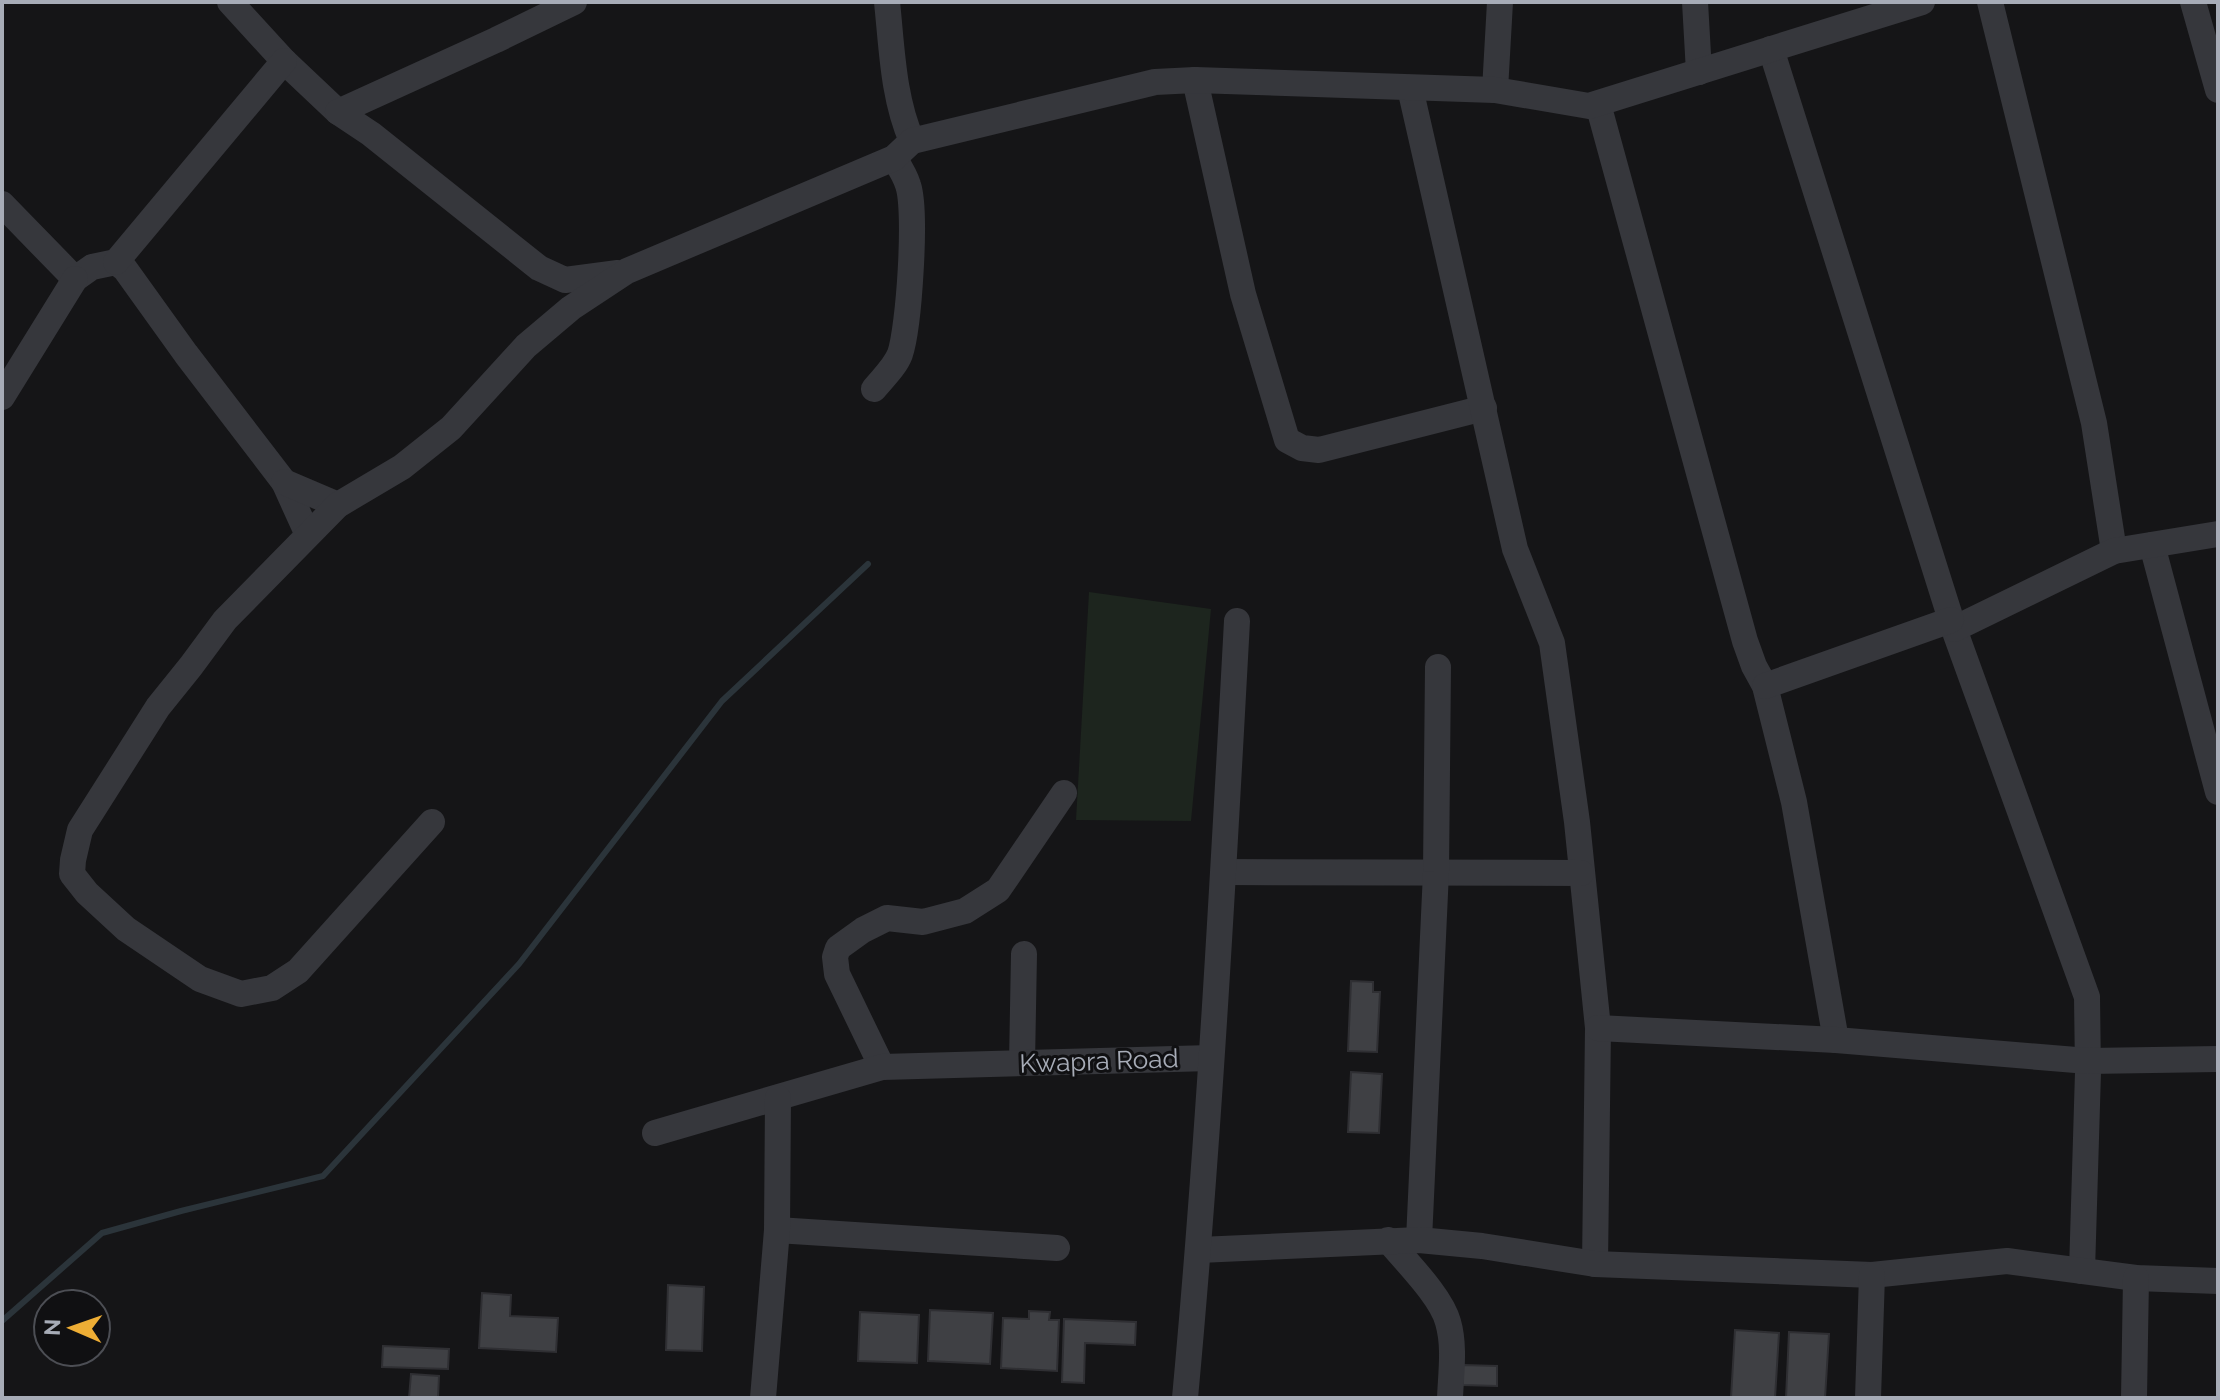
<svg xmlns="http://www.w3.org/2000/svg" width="2220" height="1400" viewBox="0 0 2220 1400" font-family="Raleway,sans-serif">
<rect width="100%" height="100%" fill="#151517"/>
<polygon fill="#1d251e" points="1089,592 1211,609 1191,821 1076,820"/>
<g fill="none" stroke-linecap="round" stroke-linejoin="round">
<polyline stroke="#2b343a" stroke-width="6" points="2,1321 102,1233 181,1211 323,1176 519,964 722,701 868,564"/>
</g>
<g fill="#3f4044" stroke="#2f2f33" stroke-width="2">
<polygon points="1351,981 1373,982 1373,992 1380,992 1377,1052 1348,1051"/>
<polygon points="1351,1072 1382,1074 1379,1133 1348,1132"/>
<polygon points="668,1285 704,1287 702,1351 666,1350"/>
<polygon points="482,1293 511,1295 510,1316 558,1318 556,1352 479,1348"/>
<polygon points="930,1310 993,1313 990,1364 928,1361"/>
<polygon points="1029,1311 1050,1312 1049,1320 1059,1320 1057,1371 1001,1368 1003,1318 1029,1319"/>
<polygon points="860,1312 919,1315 917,1363 858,1361"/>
<polygon points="1064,1319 1136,1322 1135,1345 1085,1343 1084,1383 1062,1382"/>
<polygon points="1735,1330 1779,1333 1775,1398 1731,1398"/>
<polygon points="1789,1332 1829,1334 1825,1398 1786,1398"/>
<polygon points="383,1346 449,1349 448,1369 382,1367"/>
<polygon points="1463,1365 1497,1366 1497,1386 1463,1385"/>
<polygon points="411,1374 439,1376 438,1398 409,1398"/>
</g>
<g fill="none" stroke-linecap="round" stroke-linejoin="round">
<g stroke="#36373c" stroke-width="26">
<polyline points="230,2 284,61 338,112"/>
<polyline points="574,2 496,40 338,112 371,134 539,268 565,280 618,273"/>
<path d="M887,2c5,47 6,96 25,139"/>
<polyline points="1695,2 1699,72"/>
<polyline points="1990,2 2094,423 2114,551"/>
<polyline points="2193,2 2218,90"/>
<polyline points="1771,49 1954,629 2087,997 2088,1072 2082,1271"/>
<polyline points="1195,80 1243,294 1287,440 1302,448 1319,450 1484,408"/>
<polyline points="1410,88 1515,549 1552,643 1577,822 1598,1028 1595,1264"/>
<polyline points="1495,90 1500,2"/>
<polyline points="1598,104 1745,641 1754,666 1765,686 1794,802 1836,1040"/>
<polyline points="2,204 75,279 92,267 116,262 125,269 186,354 284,482 308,535"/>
<polyline points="116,262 284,61"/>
<path d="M874,389c9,-11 21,-22 26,-35 9,-27 17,-143 8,-169 -3,-10 -9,-19 -14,-27"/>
<polyline points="2,397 75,279"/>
<polyline points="284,482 338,505"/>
<polyline points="2152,545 2218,792"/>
<polyline points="1954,629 2114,551 2218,534"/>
<polyline points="1765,686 1951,620"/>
<polyline points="432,822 298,971 272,988 241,994 200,979 126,929 87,893 72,874 73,860 80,830 158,707 191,666 225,620 338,505 402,467 451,428 526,346 571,308 627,271 894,158 912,141 1155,82 1195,80 1495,90 1589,106 1922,2"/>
<polyline points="1224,872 1581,873"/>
<polyline points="1598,1028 1836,1040 2088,1061 2218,1059"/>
<polyline points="1022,1063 1024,954"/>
<polyline points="882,1067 837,974 835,957 838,948 863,930 887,918 923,922 965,911 998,890 1064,793"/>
<polyline points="655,1133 882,1067 1211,1058"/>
<polyline points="777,1230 1057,1248"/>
<path d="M1388,1240c18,22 53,56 60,82 7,24 3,51 2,76"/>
<polyline points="1419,1240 1436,872 1438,667"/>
<polyline points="1199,1250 1419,1240 1482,1246 1595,1264 1872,1275 2007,1261 2136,1278 2218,1281"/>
<polyline points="763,1398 777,1230 778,1098"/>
<path d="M1185,1398c24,-259 38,-518 52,-777"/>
<polyline points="1868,1398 1872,1275"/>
<polyline points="2134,1398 2136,1278"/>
</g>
</g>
<g text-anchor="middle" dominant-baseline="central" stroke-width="6" stroke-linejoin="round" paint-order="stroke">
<g font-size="26" fill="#a7acb7" stroke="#101012">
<text transform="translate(1099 1061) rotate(-2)">Kwapra Road</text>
</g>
</g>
<rect width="2220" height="1400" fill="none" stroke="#a7acb7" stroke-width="8"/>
<g transform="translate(72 1328) rotate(272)"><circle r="38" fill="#101012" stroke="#4c4e54" stroke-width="2"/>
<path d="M0-6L14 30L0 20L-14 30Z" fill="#eeae35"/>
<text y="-12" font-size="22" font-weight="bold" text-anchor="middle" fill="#a7acb7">N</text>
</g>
</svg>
